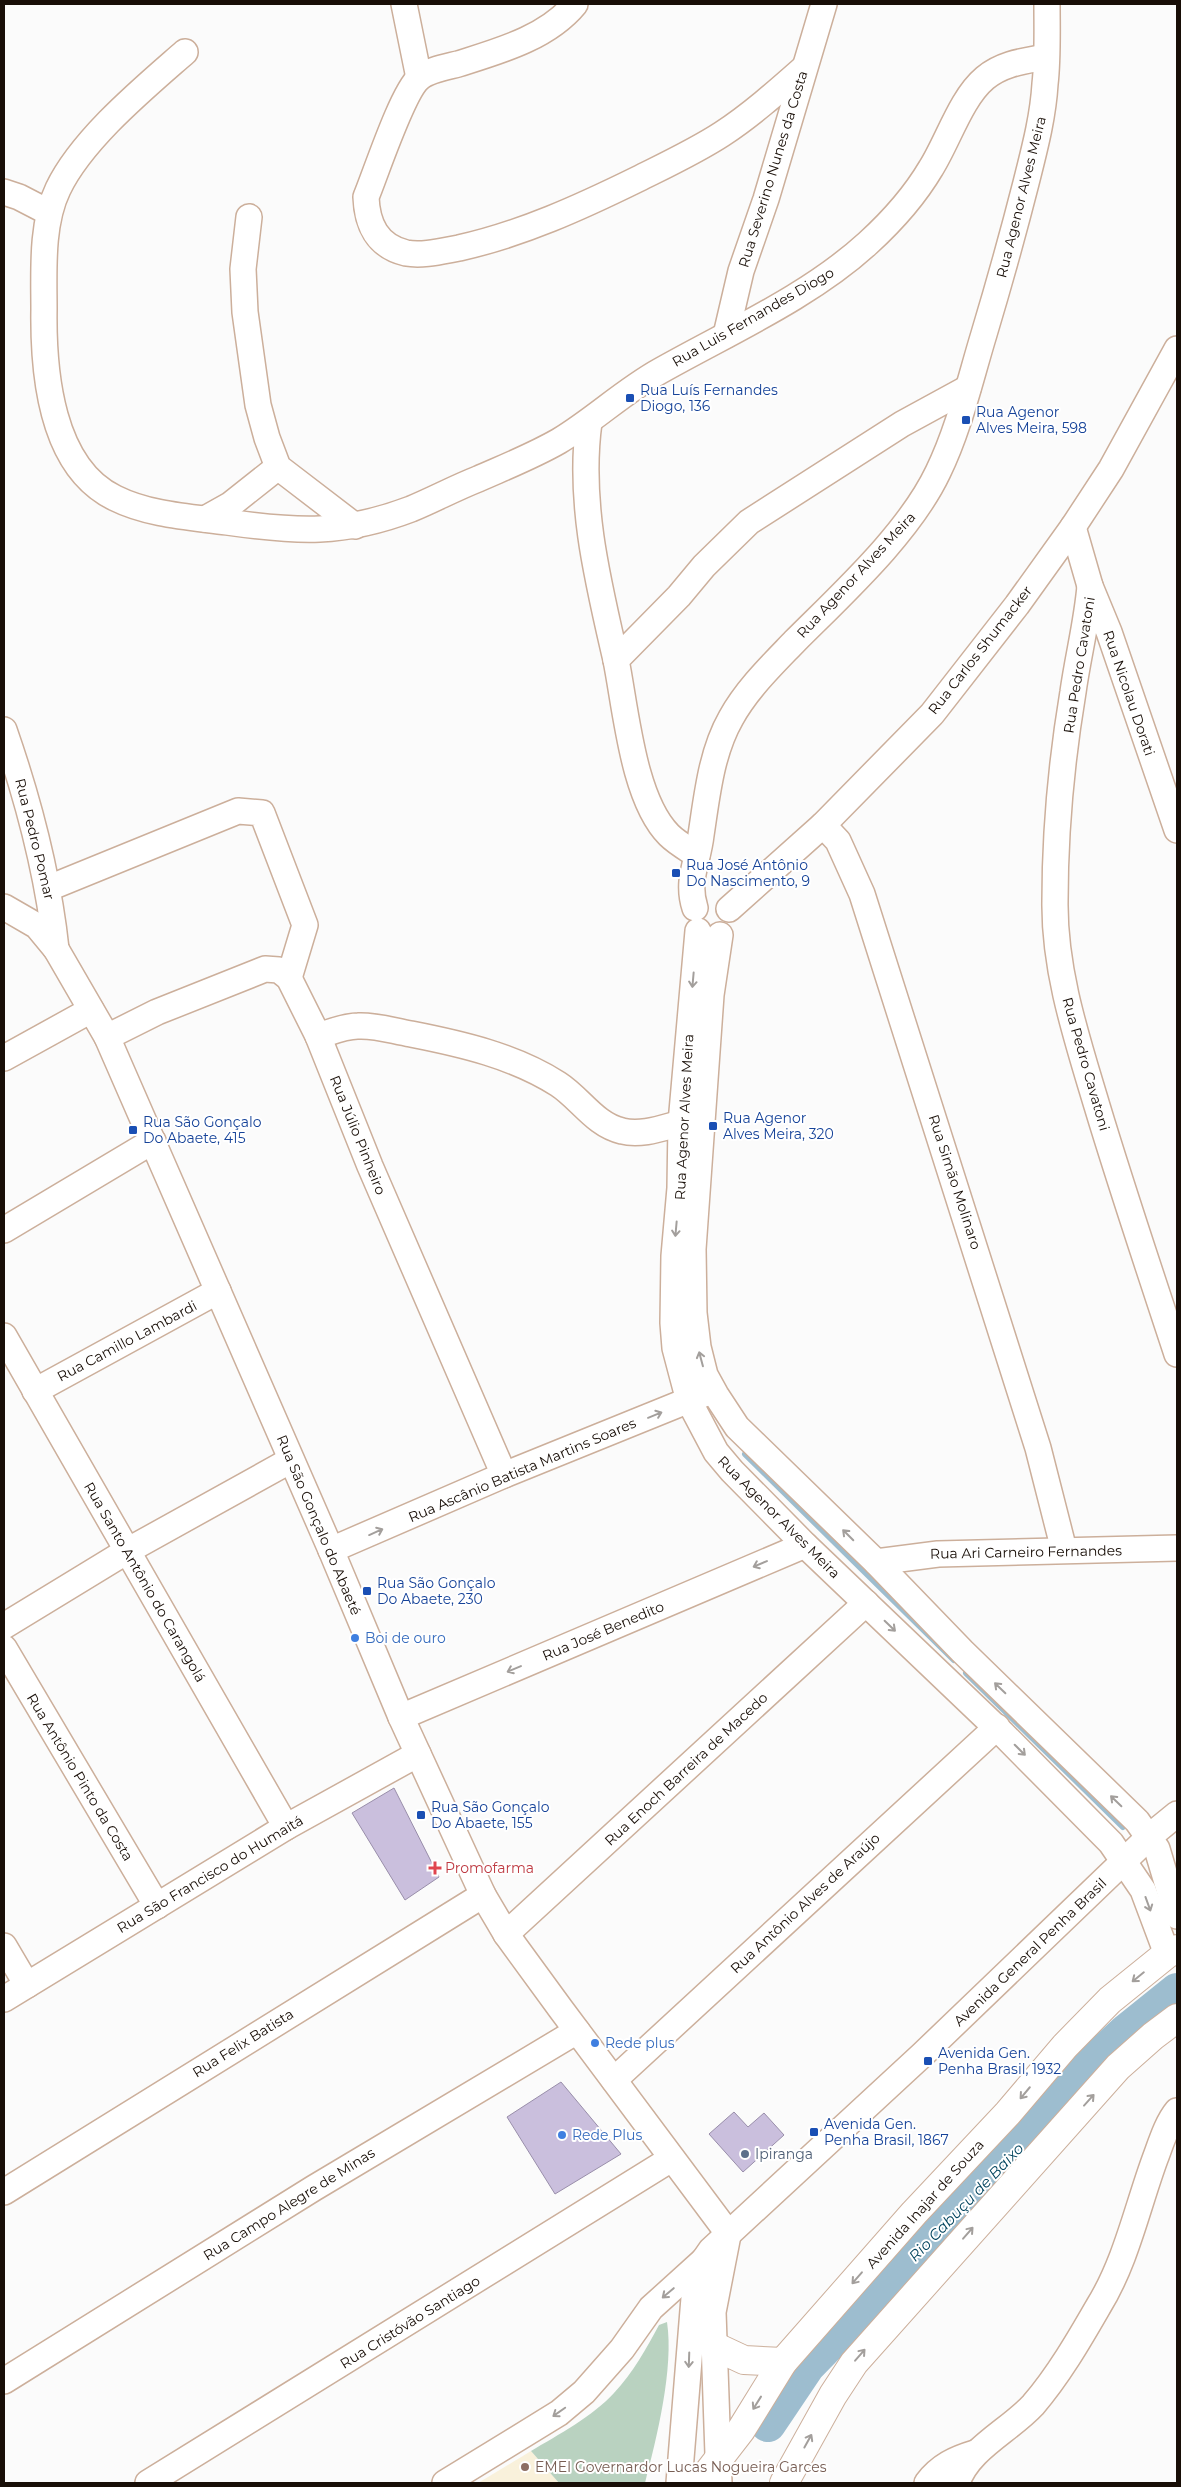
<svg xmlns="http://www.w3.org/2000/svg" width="1181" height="2487" viewBox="0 0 1181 2487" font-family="Montserrat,sans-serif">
<rect width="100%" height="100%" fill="#fbfbfb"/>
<polygon fill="#f9f1db" points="531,2451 559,2483 478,2483"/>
<path fill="#b9d2c0" d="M667,2322c7,46 -10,115 -22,161h-86l-28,-32c27,-16 62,-35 83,-58 19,-20 32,-44 45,-68z"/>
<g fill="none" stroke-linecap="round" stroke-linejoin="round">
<g stroke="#9dbdcf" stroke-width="6">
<polyline points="745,1454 954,1660"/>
<polyline points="966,1673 1123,1827"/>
</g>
<polyline stroke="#9dbdcf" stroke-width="36" points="768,2424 807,2366 1010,2158 1086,2069 1126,2032 1177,1991"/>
</g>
<g fill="#cabfdd" stroke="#998eaa">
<polygon points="394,1788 439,1877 405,1900 352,1813"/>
<polygon points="561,2082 621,2154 555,2194 507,2117"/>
<polygon points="734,2112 748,2127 764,2113 784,2135 743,2172 709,2134"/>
</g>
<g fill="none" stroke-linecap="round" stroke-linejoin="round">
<defs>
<g id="minor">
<polyline points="404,4 419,78"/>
<path d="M575,4c-28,34 -76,47 -117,60 -12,3 -30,6 -39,14 -17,15 -43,95 -53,119 1,27 11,49 40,56 17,3 36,-2 53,-5 63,-14 122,-41 179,-69 28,-14 58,-28 84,-45 29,-19 56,-43 82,-66"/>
<path d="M185,52c-41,36 -103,87 -127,137 -17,35 -14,82 -14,120 -1,63 7,158 71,189 34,17 75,19 112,24 70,10 116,13 184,-13 22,-9 44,-21 67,-30 27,-12 55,-23 81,-38 35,-21 65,-50 101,-70 69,-39 149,-74 208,-128 23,-21 47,-48 63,-75 17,-27 30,-70 54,-90 18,-15 40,-17 61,-21"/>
<polyline points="4,192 19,197 48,212"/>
<polyline points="249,217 243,269 245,312 258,405 267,438 278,467 355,526"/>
<polyline points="726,335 741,271 766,199 824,4"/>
<path d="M589,422c-11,80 9,160 27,238"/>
<polyline points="205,519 230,505 278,467"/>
<polyline points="1073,527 1090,586 1109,632 1177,830"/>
<path d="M1090,586c-3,36 -12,70 -17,106 -11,66 -18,142 -18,209 -1,70 22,138 42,205 25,83 53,166 80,248"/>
<path d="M4,730c25,72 44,144 52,219"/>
<polyline points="823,825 838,841 862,894 1038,1448 1064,1550"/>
<path d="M697,855c-9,-6 -20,-12 -28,-20 -36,-36 -43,-125 -53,-175l63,-64 25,-30 45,-44 153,-98 66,-36"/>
<polyline points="49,888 238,811 262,813 305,925 289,978"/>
<polyline points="4,907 37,926 56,949 107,1037 331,1550 401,1717 483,1895 506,1934 560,2008 728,2233"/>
<path d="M695,908c-9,-28 3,-46 6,-73 6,-39 10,-82 30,-117 16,-29 41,-53 64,-77 48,-48 114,-108 143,-169 21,-43 32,-92 46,-138 15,-50 29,-100 42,-151 8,-32 17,-65 19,-99 3,-26 2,-53 2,-80"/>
<polyline points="729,909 823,825 932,714 1017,605 1073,527 1111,469 1177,349"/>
<polyline points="698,931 681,1123 680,1188 674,1256 673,1323 675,1348 689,1401 716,1452 732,1471 805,1545 1003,1734 1111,1843 1143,1890 1167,1954"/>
<polyline points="720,935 711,995 693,1249 694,1313 698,1347 705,1375 716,1395 737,1427 876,1562 962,1651 1137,1821 1157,1849 1177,1916"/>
<path d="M318,1036c13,-4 26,-10 40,-10 18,-1 35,5 53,8 51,10 103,22 147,50 22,14 37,41 64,47 19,5 40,-3 59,-8"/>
<polyline points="107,1037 157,1012 265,969 279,970 289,978 318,1036 370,1166 504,1475"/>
<polyline points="4,1058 91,1010"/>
<polyline points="4,1230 153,1141"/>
<polyline points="4,1336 286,1827"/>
<polyline points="35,1391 218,1291"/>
<polyline points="331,1550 504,1475 704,1394"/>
<polyline points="876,1562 938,1554 1177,1548"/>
<polyline points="4,1626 127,1551 291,1460"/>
<polyline points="4,1648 157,1906"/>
<polyline points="401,1717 805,1545"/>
<polyline points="506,1934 866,1603"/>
<polyline points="4,1946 27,1985"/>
<polyline points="4,1999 286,1827 418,1754"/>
<polyline points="614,2080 997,1727"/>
<polyline points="4,2192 483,1895"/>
<polyline points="4,2381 314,2188 577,2031"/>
<polyline points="148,2483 671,2159"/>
<polyline points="445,2483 559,2413 584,2392 622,2349 651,2308 703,2261"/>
<polyline points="679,2483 694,2298 704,2260 711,2250 922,2055 1150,1836 1177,1814"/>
<polyline points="719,2483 713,2312 728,2235"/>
<path d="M927,2483c13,-17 28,-24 48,-30"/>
<path d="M957,2483c11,-34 52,-52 76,-78 25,-29 46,-65 65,-98 28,-45 39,-99 57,-148 6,-16 12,-36 22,-48"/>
</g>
<g id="major">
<polyline points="714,2346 744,2360 783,2362"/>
<polyline points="700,2483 741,2430 783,2362 914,2213 1008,2113 1065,2046 1110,2000 1167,1954 1177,1949"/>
<polyline points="784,2483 833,2395 854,2363 1118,2067 1153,2036 1177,2018"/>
</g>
</defs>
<use href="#minor" stroke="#ccaf9b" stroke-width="28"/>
<use href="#major" stroke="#ccaf9b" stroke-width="30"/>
<use href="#minor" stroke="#fff" stroke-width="25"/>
<use href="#major" stroke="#fff" stroke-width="28"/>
</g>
<defs><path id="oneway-shaft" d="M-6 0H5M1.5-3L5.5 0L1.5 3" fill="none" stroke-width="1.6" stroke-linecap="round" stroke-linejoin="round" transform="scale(1.25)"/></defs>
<g stroke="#a39f9c">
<use href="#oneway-shaft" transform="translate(693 980) rotate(95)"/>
<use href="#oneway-shaft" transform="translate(676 1229) rotate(95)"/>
<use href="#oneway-shaft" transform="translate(701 1359) rotate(-105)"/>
<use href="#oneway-shaft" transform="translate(655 1415) rotate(-22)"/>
<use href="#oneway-shaft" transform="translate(376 1532) rotate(-24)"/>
<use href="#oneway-shaft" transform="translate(848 1535) rotate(-135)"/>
<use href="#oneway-shaft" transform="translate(760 1564) rotate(157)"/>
<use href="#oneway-shaft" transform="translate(890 1626) rotate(44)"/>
<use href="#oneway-shaft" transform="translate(514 1669) rotate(157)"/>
<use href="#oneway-shaft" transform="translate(1000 1688) rotate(-136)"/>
<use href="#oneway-shaft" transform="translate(1020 1750) rotate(45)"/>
<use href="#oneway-shaft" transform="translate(1116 1801) rotate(-136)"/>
<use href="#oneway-shaft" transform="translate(1148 1904) rotate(70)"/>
<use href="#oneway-shaft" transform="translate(1138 1977) rotate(141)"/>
<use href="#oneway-shaft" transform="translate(1025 2093) rotate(130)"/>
<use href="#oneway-shaft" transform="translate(1089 2100) rotate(-48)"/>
<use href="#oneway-shaft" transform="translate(968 2233) rotate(-49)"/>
<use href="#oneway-shaft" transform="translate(857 2278) rotate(131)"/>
<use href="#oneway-shaft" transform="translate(668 2293) rotate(140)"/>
<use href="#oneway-shaft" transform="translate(860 2355) rotate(-49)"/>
<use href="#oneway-shaft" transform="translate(689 2360) rotate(92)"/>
<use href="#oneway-shaft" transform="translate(757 2403) rotate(122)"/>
<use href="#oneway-shaft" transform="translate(559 2412) rotate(145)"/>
<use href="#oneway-shaft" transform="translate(808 2441) rotate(-61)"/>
</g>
<g fill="#1a4fb4" stroke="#fff" stroke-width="2">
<rect x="625" y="393" width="10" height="10" rx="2.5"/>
<rect x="961" y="415" width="10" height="10" rx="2.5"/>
<rect x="671" y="868" width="10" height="10" rx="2.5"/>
<rect x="708" y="1121" width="10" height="10" rx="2.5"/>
<rect x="128" y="1125" width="10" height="10" rx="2.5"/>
<rect x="362" y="1586" width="10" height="10" rx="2.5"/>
<rect x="416" y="1810" width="10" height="10" rx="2.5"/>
<rect x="923" y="2056" width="10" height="10" rx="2.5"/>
<rect x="809" y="2127" width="10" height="10" rx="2.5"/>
</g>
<g fill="#3f7fe0" stroke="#fff" stroke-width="2">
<circle cx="355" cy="1638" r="5"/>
<circle cx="595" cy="2043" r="5"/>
<circle cx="562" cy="2135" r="5"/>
</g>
<path fill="#e0444e" stroke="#fff" stroke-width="2" d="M432.5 1860.5h5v5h5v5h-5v5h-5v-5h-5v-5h5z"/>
<circle fill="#5c6f8a" stroke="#fff" stroke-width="2" cx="745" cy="2154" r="5"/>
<circle fill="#8d6e63" stroke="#fff" stroke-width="2" cx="525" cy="2467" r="5"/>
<g text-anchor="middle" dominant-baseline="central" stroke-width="4" stroke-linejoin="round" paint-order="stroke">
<g font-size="14" fill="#180e07" stroke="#fff">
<text transform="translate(773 169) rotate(-73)">Rua Severino Nunes da Costa</text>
<text transform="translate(1021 197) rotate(-76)">Rua Agenor Alves Meira</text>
<text transform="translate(753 317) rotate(-30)">Rua Luis Fernandes Diogo</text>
<text transform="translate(856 575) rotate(-47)">Rua Agenor Alves Meira</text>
<text transform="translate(980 650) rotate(-52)">Rua Carlos Shumacker</text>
<text transform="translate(1079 665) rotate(-81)">Rua Pedro Cavatoni</text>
<text transform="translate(1129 693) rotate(71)">Rua Nicolau Dorati</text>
<text transform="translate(35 839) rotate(76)">Rua Pedro Pomar</text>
<text transform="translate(1086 1064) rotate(74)">Rua Pedro Cavatoni</text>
<text transform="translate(684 1117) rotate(-87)">Rua Agenor Alves Meira</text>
<text transform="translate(358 1135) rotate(68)">Rua Júlio Pinheiro</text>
<text transform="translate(955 1182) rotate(72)">Rua Simão Molinaro</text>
<text transform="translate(127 1341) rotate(-28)">Rua Camillo Lambardi</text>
<text transform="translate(522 1470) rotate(-23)">Rua Ascânio Batista Martins Soares</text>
<text transform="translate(779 1517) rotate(45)">Rua Agenor Alves Meira</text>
<text transform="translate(319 1525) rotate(67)">Rua São Gonçalo do Abaeté</text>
<text transform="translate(1026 1552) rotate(-1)">Rua Ari Carneiro Fernandes</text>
<text transform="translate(145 1582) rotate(60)">Rua Santo Antônio do Carangolá</text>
<text transform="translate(603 1631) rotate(-23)">Rua José Benedito</text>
<text transform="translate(686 1769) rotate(-43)">Rua Enoch Barreira de Macedo</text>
<text transform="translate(80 1777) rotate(59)">Rua Antônio Pinto da Costa</text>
<text transform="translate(210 1874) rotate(-31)">Rua São Francisco do Humaitá</text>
<text transform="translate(805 1903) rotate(-43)">Rua Antônio Alves de Araújo</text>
<text transform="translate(1030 1952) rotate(-44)">Avenida General Penha Brasil</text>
<text transform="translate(243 2043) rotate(-32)">Rua Felix Batista</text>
<text transform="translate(289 2204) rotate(-32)">Rua Campo Alegre de Minas</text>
<text transform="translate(925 2204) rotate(-48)">Avenida Inajar de Souza</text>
<text transform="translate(410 2322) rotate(-32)">Rua Cristóvão Santiago</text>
</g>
<g font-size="14" fill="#164399" stroke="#fff" text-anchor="start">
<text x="640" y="390">Rua Luís Fernandes<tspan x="640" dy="16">Diogo, 136</tspan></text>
<text x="976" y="412">Rua Agenor<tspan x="976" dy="16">Alves Meira, 598</tspan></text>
<text x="686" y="865">Rua José Antônio<tspan x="686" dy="16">Do Nascimento, 9</tspan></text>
<text x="723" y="1118">Rua Agenor<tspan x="723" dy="16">Alves Meira, 320</tspan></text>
<text x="143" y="1122">Rua São Gonçalo<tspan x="143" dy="16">Do Abaete, 415</tspan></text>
<text x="377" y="1583">Rua São Gonçalo<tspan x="377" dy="16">Do Abaete, 230</tspan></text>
<text x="431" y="1807">Rua São Gonçalo<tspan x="431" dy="16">Do Abaete, 155</tspan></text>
<text x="938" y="2053">Avenida Gen.<tspan x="938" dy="16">Penha Brasil, 1932</tspan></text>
<text x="824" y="2124">Avenida Gen.<tspan x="824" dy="16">Penha Brasil, 1867</tspan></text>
</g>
<g font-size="14" fill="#366cbe" stroke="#fff" text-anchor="start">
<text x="365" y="1638">Boi de ouro</text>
<text x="605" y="2043">Rede plus</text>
<text x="572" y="2135">Rede Plus</text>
</g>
<g font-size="14" fill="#be3a42" stroke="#fff" text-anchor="start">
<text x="445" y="1868">Promofarma</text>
</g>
<g font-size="14" fill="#4e5e75" stroke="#fff" text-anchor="start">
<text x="755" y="2154">Ipiranga</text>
</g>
<g font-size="14" fill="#785e54" stroke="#fff" text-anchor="start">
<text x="535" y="2467">EMEI Governardor Lucas Nogueira Garces</text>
</g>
<g font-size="15" font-style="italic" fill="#02445e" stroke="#fff">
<text transform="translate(966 2202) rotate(-46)">Rio Cabuçu de Baixo</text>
</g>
</g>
<rect width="1181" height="2487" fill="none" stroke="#180e07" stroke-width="10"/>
</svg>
